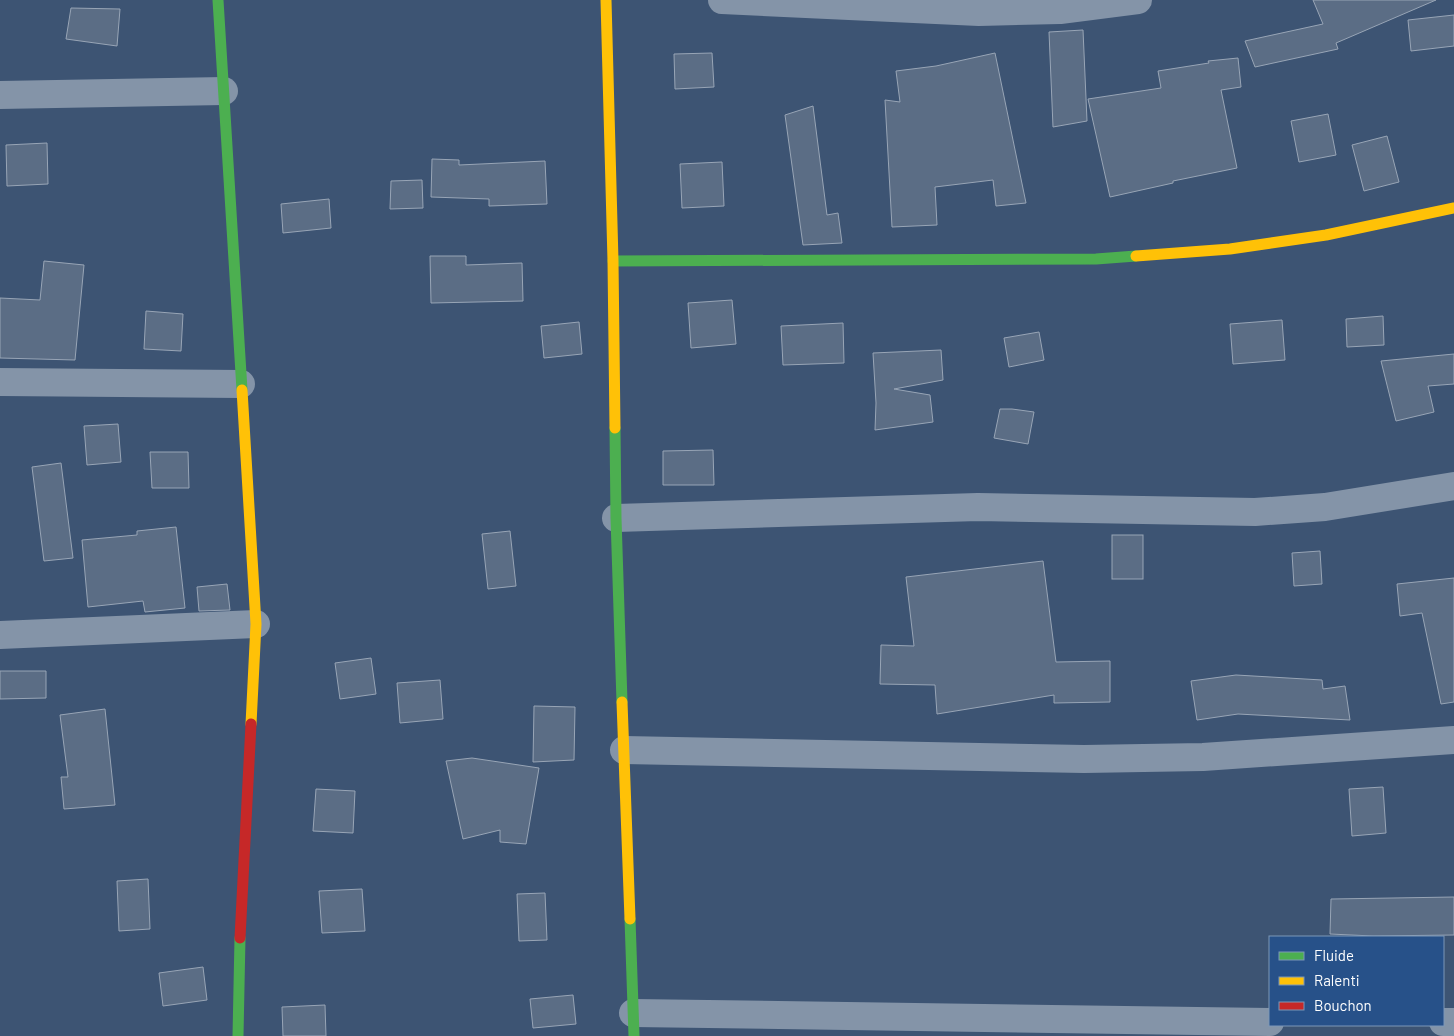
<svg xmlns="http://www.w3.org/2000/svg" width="1454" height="1036" viewBox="0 0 1454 1036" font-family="Barlow,sans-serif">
<rect width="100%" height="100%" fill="#3d5473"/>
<g fill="#5b6d85" stroke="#98a5b6">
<polygon points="1313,0 1436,0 1336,43 1338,49 1255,67 1245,41 1323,24"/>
<polygon points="71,8 120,9 117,46 66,39"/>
<polygon points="1454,15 1454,46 1411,51 1408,20"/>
<polygon points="1083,30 1087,121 1053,127 1049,32"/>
<polygon points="712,53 714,87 675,89 674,54"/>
<polygon points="995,53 1026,203 996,206 993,180 935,187 937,225 892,227 885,100 900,102 896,71 936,66"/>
<polygon points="1238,58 1241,87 1221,90 1237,168 1173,181 1173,183 1110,197 1088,99 1161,88 1158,71 1209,63 1208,61"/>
<polygon points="813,106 827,215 838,213 842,243 803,245 785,115"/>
<polygon points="1328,114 1336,155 1299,162 1291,121"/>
<polygon points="1387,136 1399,182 1364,191 1352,145"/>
<polygon points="47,143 48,184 7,186 6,145"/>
<polygon points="432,159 459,160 459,165 545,161 547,204 489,206 489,199 431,197"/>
<polygon points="722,162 724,206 682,208 680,164"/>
<polygon points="422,180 423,208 390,209 391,181"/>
<polygon points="329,199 331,228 283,233 281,204"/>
<polygon points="430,256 466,256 466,265 522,263 523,301 431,303"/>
<polygon points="44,261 84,265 75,360 0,358 0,298 40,300"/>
<polygon points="732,300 736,344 691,348 688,303"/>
<polygon points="146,311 183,314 181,351 144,349"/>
<polygon points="1383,316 1384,345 1347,347 1346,319"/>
<polygon points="1282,320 1285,360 1233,364 1230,324"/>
<polygon points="579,322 582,354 544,358 541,326"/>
<polygon points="843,323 844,363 783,365 781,326"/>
<polygon points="1039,332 1044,360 1009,367 1004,338"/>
<polygon points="941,350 943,380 894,389 930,395 933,422 875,430 876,403 873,353"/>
<polygon points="1454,354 1454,384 1428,386 1434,412 1396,421 1381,361"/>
<polygon points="1000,409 1012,409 1034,412 1028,444 994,438"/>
<polygon points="118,424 121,462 87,465 84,426"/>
<polygon points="713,450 714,485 663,485 663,451"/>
<polygon points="150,452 188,452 189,488 152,488"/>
<polygon points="61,463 73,558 44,561 32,467"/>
<polygon points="176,527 185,608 145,612 143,601 88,607 82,540 137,535 137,531"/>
<polygon points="510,531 516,586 488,589 482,534"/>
<rect x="1112" y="535" width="31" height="44"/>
<polygon points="1320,551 1322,584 1294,586 1292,553"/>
<polygon points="1043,561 1056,662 1110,661 1110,702 1054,703 1054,695 937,714 935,685 880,684 881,645 914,646 906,577"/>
<polygon points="1454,578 1454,702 1441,704 1422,613 1400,616 1397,584"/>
<polygon points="227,584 230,610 199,611 197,587"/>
<polygon points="371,658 376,694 340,699 335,663"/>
<polygon points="0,671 46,671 46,698 0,699"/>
<polygon points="1236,675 1322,680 1323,689 1345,686 1350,720 1238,714 1197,720 1191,681"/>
<polygon points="440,680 443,719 400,723 397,683"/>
<polygon points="534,706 575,707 574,760 533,762"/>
<polygon points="105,709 115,805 64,809 61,777 68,777 60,715"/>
<polygon points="472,758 539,768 526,844 500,842 500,830 463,839 446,761"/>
<polygon points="1383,787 1386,833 1352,836 1349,789"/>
<polygon points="316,789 355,791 353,833 313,831"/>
<polygon points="148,879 150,929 119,931 117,881"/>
<polygon points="362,889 365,931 322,933 319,891"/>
<polygon points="545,893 547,940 519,941 517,894"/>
<polygon points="1454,897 1454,935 1373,936 1330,934 1331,899"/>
<polygon points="203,967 207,1000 163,1006 159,973"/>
<polygon points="573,995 576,1024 533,1028 530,999"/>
<polygon points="325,1005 326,1036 283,1036 282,1007"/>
</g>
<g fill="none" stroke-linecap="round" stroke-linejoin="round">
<g stroke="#8494a8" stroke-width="28">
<polyline points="722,0 979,12 1060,10 1138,0"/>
<polyline points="0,95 224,91"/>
<polyline points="0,382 241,384"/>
<polyline points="616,518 978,507 1255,512 1325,507 1454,486"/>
<polyline points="0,635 256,624"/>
<polyline points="624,750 1084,759 1203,757 1454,740"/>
<polyline points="633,1013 1270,1022"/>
<polyline points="1443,1022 1454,1022"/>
</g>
<g stroke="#4caf50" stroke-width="11">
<polyline points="218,0 242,390"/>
<polyline points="613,261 1096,259 1136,256"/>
<polyline points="615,428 616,518 622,702"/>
<polyline points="630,919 634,1036"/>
<polyline points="238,1036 240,938"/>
</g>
<g stroke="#ffc107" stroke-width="11">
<polyline points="606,0 613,261 615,428"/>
<polyline points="1136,256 1230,249 1326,235 1454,208"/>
<polyline points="242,390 256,624 251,724"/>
<polyline points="622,702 630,919"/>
</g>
<polyline stroke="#c62828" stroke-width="11" points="240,938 251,724"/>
</g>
<rect x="1269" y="936" width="175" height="90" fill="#275189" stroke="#7d97b8"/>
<rect x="1279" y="952" width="25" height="8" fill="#4caf50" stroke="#7d97b8"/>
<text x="1314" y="961" font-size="15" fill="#ffffff">Fluide</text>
<rect x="1279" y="977" width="25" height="8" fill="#ffc107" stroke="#7d97b8"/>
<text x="1314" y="986" font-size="15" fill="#ffffff">Ralenti</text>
<rect x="1279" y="1002" width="25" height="8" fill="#c62828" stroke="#7d97b8"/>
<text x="1314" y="1011" font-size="15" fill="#ffffff">Bouchon</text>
</svg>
